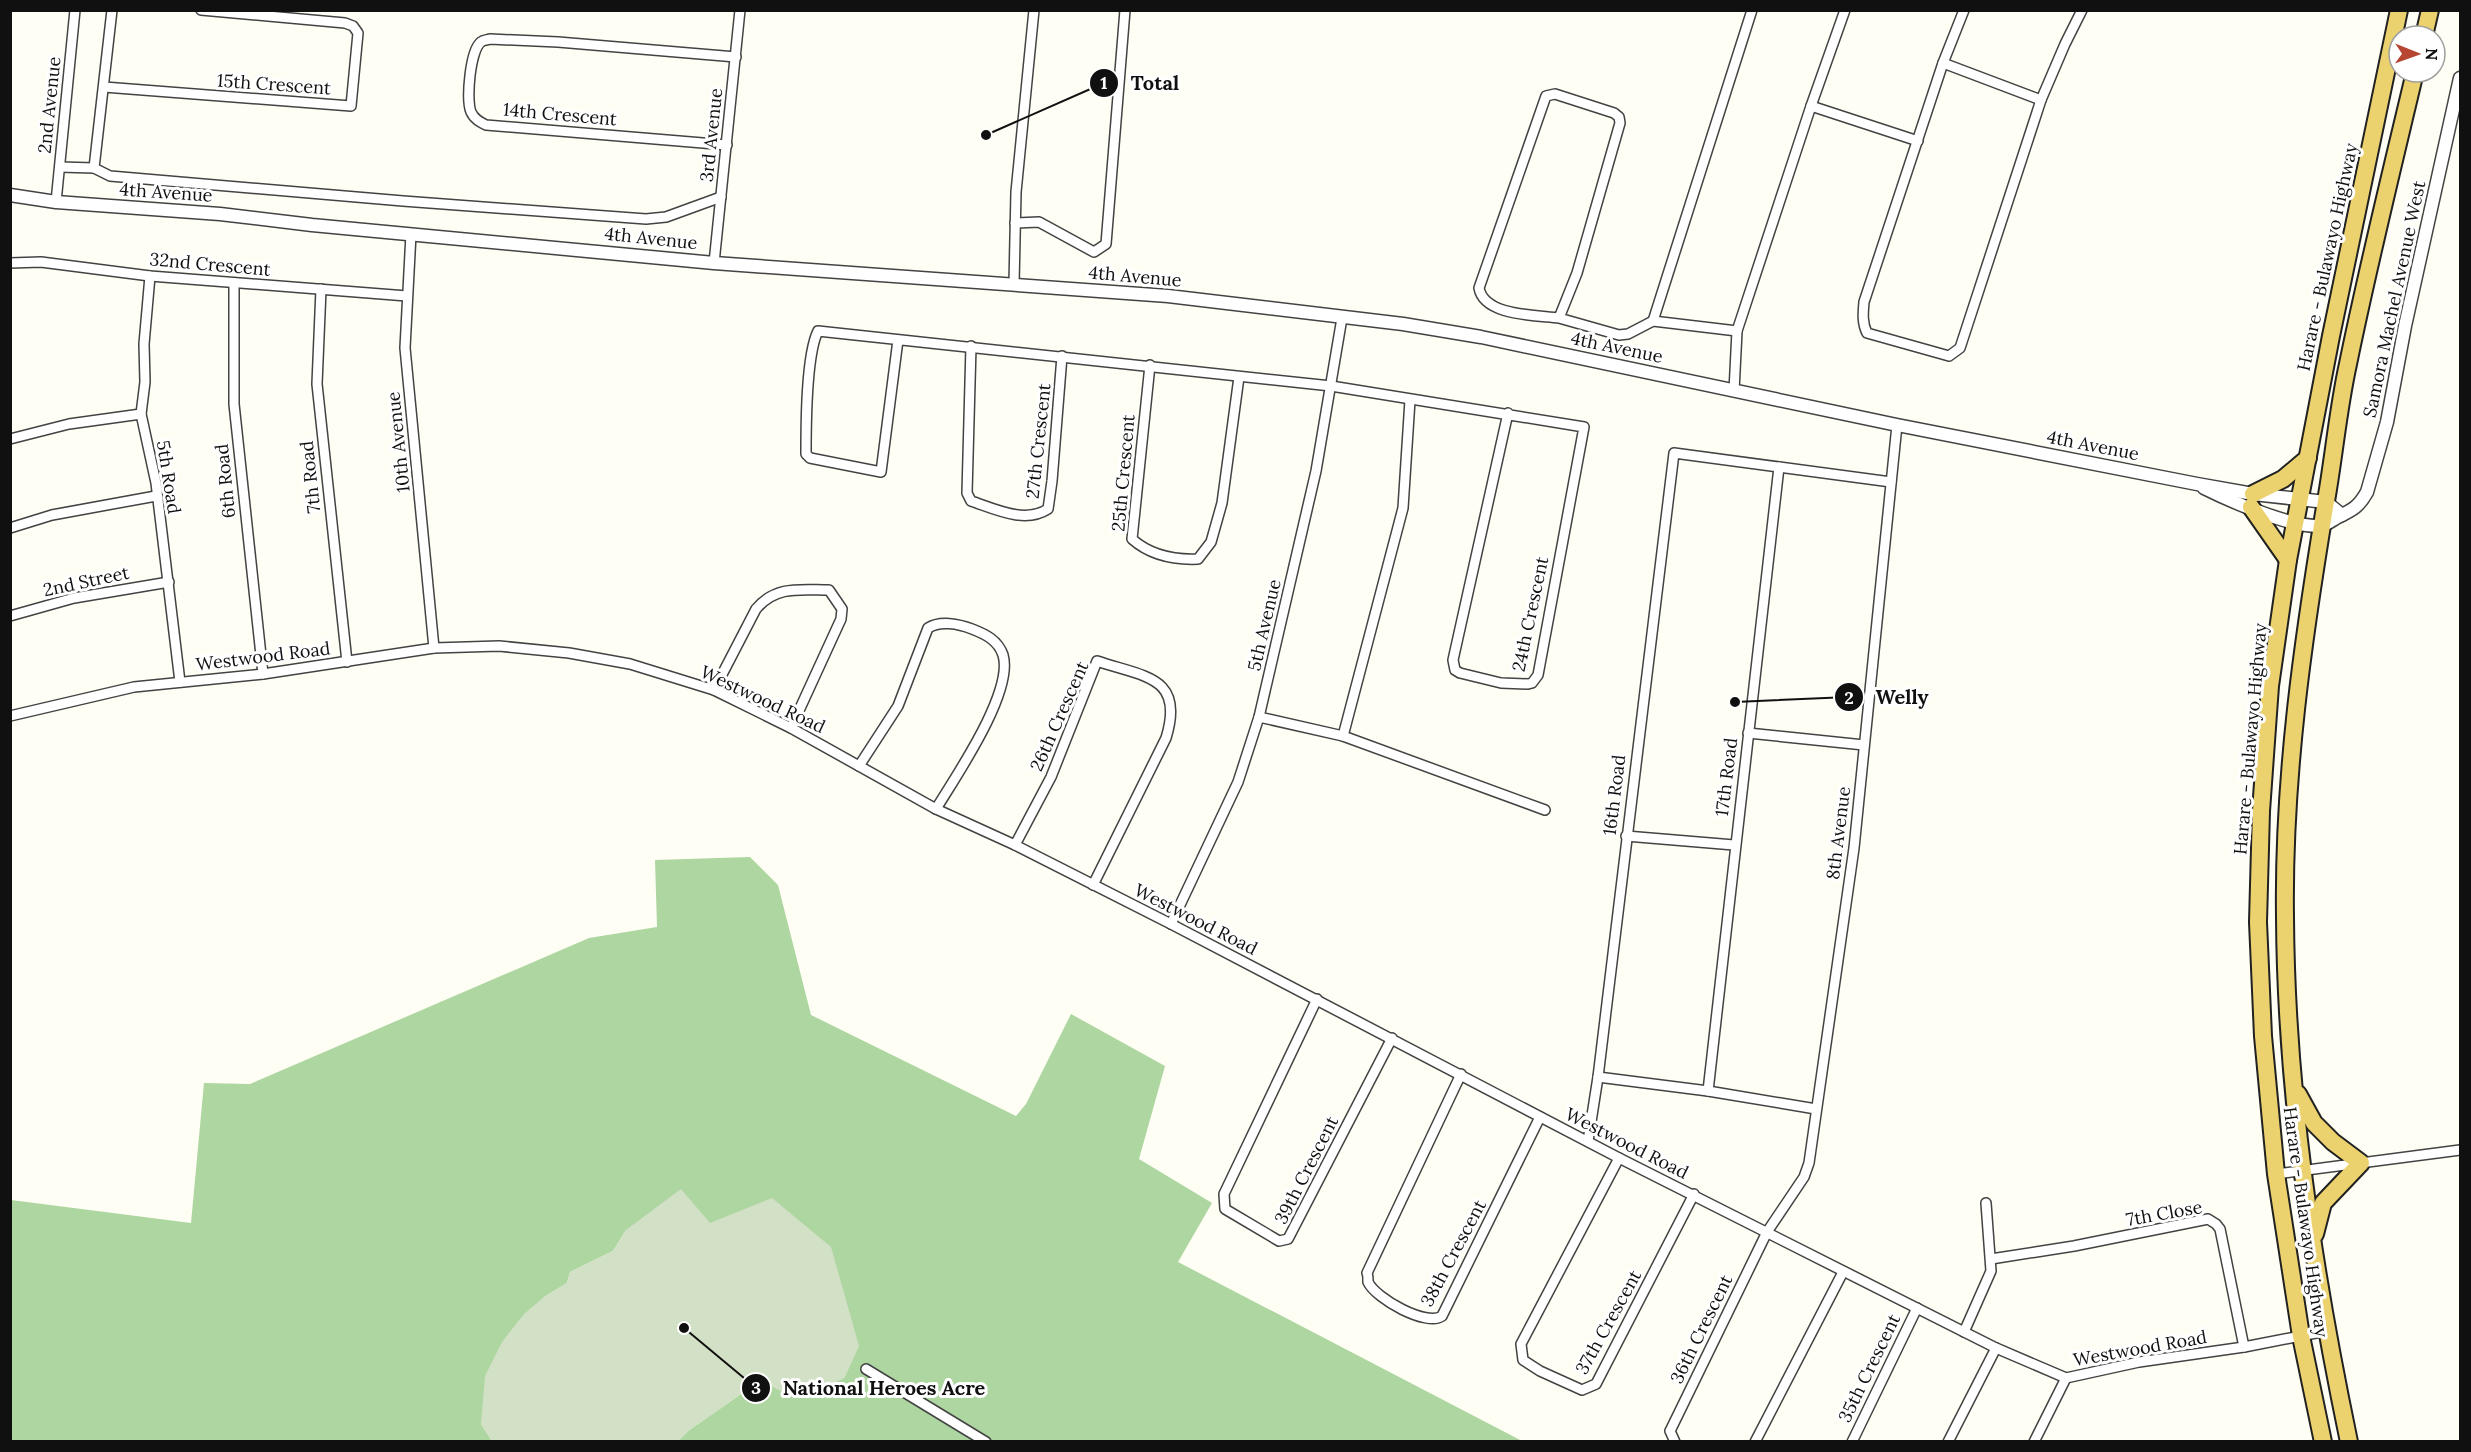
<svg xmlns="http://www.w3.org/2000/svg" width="2471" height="1452" viewBox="0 0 2471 1452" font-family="Lora,serif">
<rect width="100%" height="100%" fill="#fefef4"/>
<polygon fill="#aed6a0" points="750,857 778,885 811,1015 1016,1116 1026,1104 1071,1014 1165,1066 1139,1159 1212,1203 1178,1262 1522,1441 678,1441 688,1431 761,1380 783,1392 799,1384 815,1393 845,1377 710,1223 626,1230 613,1251 570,1272 567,1283 544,1297 481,1424 492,1441 11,1442 11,1200 191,1223 204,1083 250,1084 589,938 657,927 655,860"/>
<polygon fill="#d2e0c6" points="681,1189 710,1223 772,1198 831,1247 859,1346 845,1377 815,1393 799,1384 783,1392 761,1380 688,1431 678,1441 492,1441 481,1424 485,1376 502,1342 524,1314 544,1297 567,1283 570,1272 613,1251 626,1230"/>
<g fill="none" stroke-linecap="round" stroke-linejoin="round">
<defs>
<g id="minor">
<polyline points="112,10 94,168 110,176 403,201 646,219 666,217 721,197"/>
<path d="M1964,10l-21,53 -79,239c-1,11 -2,21 3,31l82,23 11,-8 81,-248 24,-56 17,-34"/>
<polyline points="1943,63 2041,100"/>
<polyline points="104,87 351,106 358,33 353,26 345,23 201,10"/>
<polyline points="1811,106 1918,141"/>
<path d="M727,145l-241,-20c-6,-3 -12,-6 -15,-13 -5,-12 -1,-62 10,-70 2,-2 6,-2 9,-3l68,3 178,15"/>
<polyline points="60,167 94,168"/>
<polyline points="56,202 75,10"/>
<polyline points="1015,223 1039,222 1094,252 1106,244 1125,10"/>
<polyline points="411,234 405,348 434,648"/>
<polyline points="10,263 41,262 150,276 407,296"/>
<polyline points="714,263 740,10"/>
<polyline points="150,276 144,344 145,382 141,414 156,483 180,682"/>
<polyline points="234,283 234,404 263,674"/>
<polyline points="1014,284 1016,192 1034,10"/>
<polyline points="321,289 317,384 347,662"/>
<path d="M1559,318c-24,-3 -75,-2 -80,-30l67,-192 9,-2 59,19 5,4 1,6 -43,150 -18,45 60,17 9,-1 25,-13"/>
<polyline points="1737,331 1653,321 1752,10"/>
<path d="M898,340l-17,132 -71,-14 -4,-4c0,-29 0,-99 12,-123l513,55 253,41 -46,248 -6,8 -4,1 -27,-1 -41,-10 -5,-3 -2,-10 55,-247"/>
<path d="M971,346l-4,147 4,8c24,8 54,23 77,8l4,-28 10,-125"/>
<path d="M1150,365l-18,174c18,16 42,21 66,20l13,-17 11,-39 17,-126"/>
<polyline points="1734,391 1737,331 1811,106 1845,10"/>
<polyline points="1410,400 1403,508 1343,736 1545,810"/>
<polyline points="10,439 69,424 141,414"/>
<polyline points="10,528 52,515 156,496"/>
<polyline points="10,616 74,598 169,582"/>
<path d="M714,690l42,-81c20,-24 45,-19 73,-19l13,19 -1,10 -50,109"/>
<polyline points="10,716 134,687 263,674 434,648 499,646 569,653 630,664 714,690 791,728 936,809 1015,845 1171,924 1619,1158 1996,1348 2066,1378 2139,1362 2244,1347 2326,1331"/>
<polyline points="1259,717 1343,736"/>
<polyline points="1748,733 1864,745"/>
<path d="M859,766l39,-60 30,-78c12,-8 31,-4 44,1 13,5 26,11 31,26 11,37 -47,121 -67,154"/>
<polyline points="1626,836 1734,845"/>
<path d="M1015,845l36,-68 46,-116c47,16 88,15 69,77l-73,147"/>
<polyline points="1171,924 1238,782 1259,717 1316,471 1342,318"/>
<polyline points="1317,999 1224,1194 1225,1209 1279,1241 1288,1239 1392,1038"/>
<path d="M1461,1074l-94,199c1,2 1,8 1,9 8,17 59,45 74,34l98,-199"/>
<polyline points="1598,1077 1708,1091 1816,1109"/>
<polyline points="1708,1091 1779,467"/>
<polyline points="1588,1141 1598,1077 1674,453 1891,482"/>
<polyline points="1619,1158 1521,1344 1523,1360 1540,1371 1582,1390 1596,1384 1694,1194"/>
<polyline points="2276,1174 2460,1150"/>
<polyline points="1991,1259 2074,1246 2208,1219 2216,1224 2220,1229 2244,1347"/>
<polyline points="1964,1332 1991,1271 1986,1203"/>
<polyline points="866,1369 986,1442"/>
<polyline points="1675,1442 1670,1431 1672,1427 1767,1232 1804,1177 1809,1163 1854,848 1897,425"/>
<polyline points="1755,1442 1843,1272"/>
<polyline points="1852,1442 1917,1308"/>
<polyline points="1948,1442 1996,1348"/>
<polyline points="2034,1442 2066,1378"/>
</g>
<g id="tertiary">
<polyline points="10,195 56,202 220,214 312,225 714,263 1168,296 1403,324 1481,337 1897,425 2197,484 2253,494 2326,502 2342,515"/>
<path d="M2204,488c26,13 86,39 115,38 6,0 12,-5 17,-8 16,-8 22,-10 31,-26l20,-70 18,-96 55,-248"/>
</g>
<g id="trunk">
<polyline points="2424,36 2430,10"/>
<polyline points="2253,494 2283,479 2308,458"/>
<polyline points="2251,507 2288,560"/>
<polyline points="2298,1094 2314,1123 2333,1142 2361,1163 2323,1203 2315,1234"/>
<polyline points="2323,1442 2301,1336 2276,1174 2263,1036 2258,922 2261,811 2270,686 2288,560 2331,336 2399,10"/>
<path d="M2349,1442c-36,-173 -63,-349 -64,-525 -2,-140 18,-278 41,-416 8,-45 12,-92 22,-137 20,-98 44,-195 67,-292"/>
</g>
</defs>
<use href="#minor" stroke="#434343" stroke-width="12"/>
<use href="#tertiary" stroke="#434343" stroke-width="15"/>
<use href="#trunk" stroke="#212121" stroke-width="20"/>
<use href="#minor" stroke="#fff" stroke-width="9"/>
<use href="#tertiary" stroke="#fff" stroke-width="12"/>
<use href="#trunk" stroke="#ecd26e" stroke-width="16"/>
</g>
<g text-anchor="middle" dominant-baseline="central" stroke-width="6" stroke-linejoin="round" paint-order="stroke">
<g font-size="18" fill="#101010" stroke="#fff">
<text transform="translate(274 84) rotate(4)">15th Crescent</text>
<text transform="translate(49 105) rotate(-84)">2nd Avenue</text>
<text transform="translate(560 114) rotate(5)">14th Crescent</text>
<text transform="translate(711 135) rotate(-84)">3rd Avenue</text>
<text transform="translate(166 192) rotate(4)">4th Avenue</text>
<text transform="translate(651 238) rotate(6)">4th Avenue</text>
<text transform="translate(2327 257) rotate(-78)">Harare - Bulawayo Highway</text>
<text transform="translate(210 264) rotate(5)">32nd Crescent</text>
<text transform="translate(1135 276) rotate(5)">4th Avenue</text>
<text transform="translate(2394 299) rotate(-78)">Samora Machel Avenue West</text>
<text transform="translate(1617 347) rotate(12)">4th Avenue</text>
<text transform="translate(1038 441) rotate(-84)">27th Crescent</text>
<text transform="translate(398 442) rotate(-96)">10th Avenue</text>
<text transform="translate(2093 445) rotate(11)">4th Avenue</text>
<text transform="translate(1123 473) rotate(-85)">25th Crescent</text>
<text transform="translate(169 477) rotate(81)">5th Road</text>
<text transform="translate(310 477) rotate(-96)">7th Road</text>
<text transform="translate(225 481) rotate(-96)">6th Road</text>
<text transform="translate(86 581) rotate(-12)">2nd Street</text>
<text transform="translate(1530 614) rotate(-78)">24th Crescent</text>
<text transform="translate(1264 625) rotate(-77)">5th Avenue</text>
<text transform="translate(263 656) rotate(-7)">Westwood Road</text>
<text transform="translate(763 699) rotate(25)">Westwood Road</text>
<text transform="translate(1059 716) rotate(-66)">26th Crescent</text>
<text transform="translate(2250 739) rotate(-85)">Harare - Bulawayo Highway</text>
<text transform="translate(1726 777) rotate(-83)">17th Road</text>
<text transform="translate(1614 795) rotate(-83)">16th Road</text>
<text transform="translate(1838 833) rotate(-83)">8th Avenue</text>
<text transform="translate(1196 919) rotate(27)">Westwood Road</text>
<text transform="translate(1627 1143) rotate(27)">Westwood Road</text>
<text transform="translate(1306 1170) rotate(-63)">39th Crescent</text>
<text transform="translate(2164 1213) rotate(-10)">7th Close</text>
<text transform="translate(2306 1222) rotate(82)">Harare - Bulawayo Highway</text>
<text transform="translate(1453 1253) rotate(-62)">38th Crescent</text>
<text transform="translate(1608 1322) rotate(-61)">37th Crescent</text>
<text transform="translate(1701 1329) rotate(-64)">36th Crescent</text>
<text transform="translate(2140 1348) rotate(-10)">Westwood Road</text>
<text transform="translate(1869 1368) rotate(-64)">35th Crescent</text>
</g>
</g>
<path fill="none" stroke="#101010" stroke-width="2" d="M986 135L1104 83M1735 702L1849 697M684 1328L756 1388"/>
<g fill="#101010" stroke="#fff" stroke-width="2">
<circle cx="986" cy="135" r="6"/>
<circle cx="1735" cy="702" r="6"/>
<circle cx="684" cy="1328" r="6"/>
<circle cx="1104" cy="83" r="15"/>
<circle cx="1849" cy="697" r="15"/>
<circle cx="756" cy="1388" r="15"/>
</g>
<g font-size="18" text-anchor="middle" font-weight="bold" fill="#fff">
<text x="1104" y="89">1</text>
<text x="1849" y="704">2</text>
<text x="756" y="1394">3</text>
</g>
<g font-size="20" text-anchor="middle" font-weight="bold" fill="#101010" stroke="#fff" stroke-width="6" stroke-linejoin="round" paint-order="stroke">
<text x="1155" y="90">Total</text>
<text x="1902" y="704">Welly</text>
<text x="884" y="1395">National Heroes Acre</text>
</g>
<rect width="2471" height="1452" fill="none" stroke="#101010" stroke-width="24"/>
<g transform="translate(2417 54) rotate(91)"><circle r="28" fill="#ffffff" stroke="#9f9f9f" stroke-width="1.5"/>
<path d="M0-4.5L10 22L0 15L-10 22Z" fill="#b64632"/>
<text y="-9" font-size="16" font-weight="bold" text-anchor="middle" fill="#101010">N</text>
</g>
</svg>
